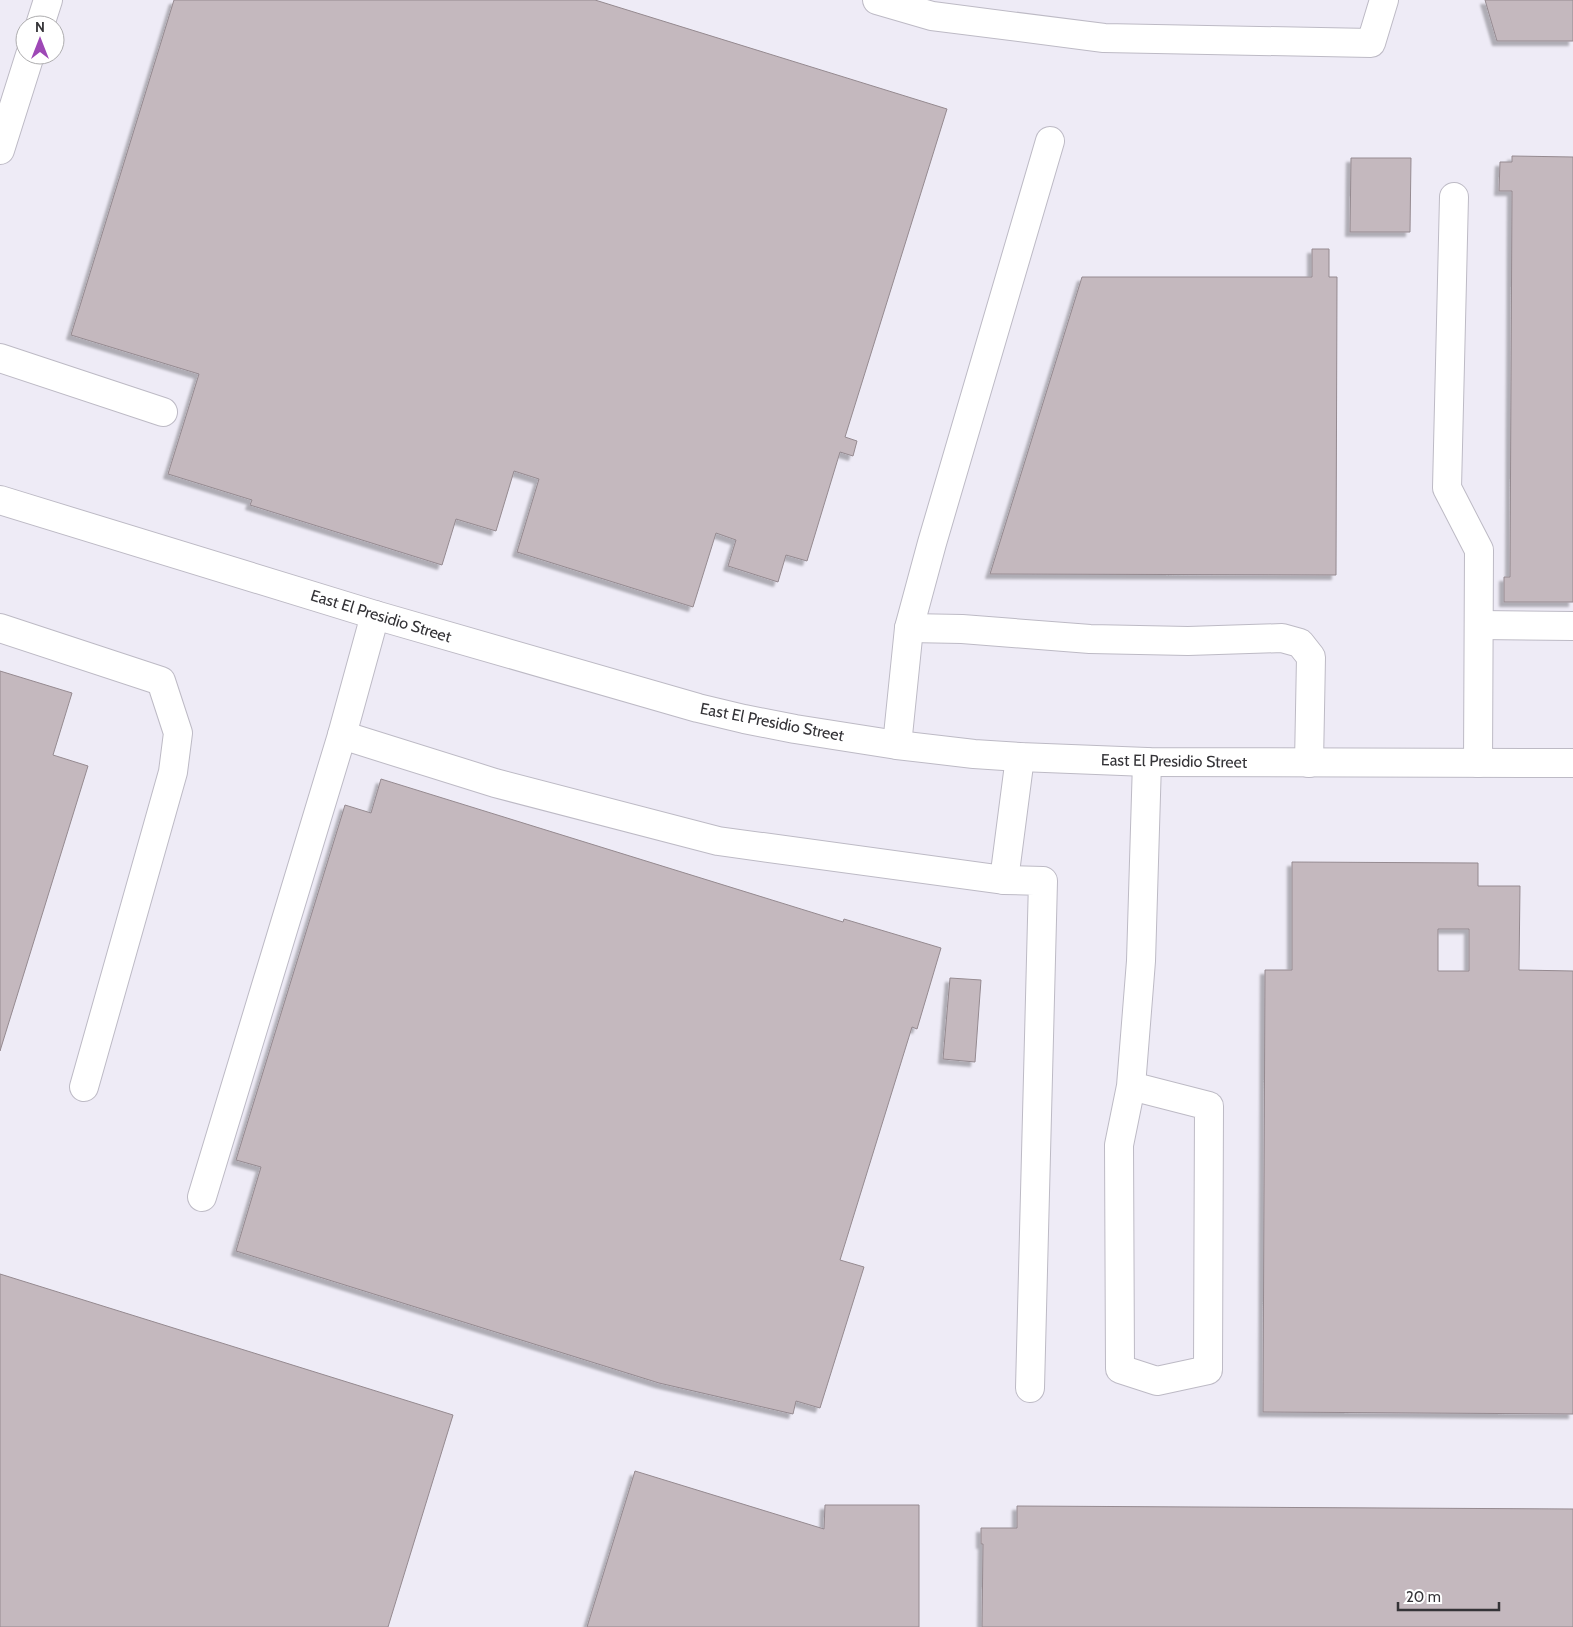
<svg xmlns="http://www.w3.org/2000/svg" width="1573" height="1627" viewBox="0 0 1573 1627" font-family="Cabin,sans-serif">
<defs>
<filter id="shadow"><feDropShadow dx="-4.5" dy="4.5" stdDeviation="1" flood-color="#0004"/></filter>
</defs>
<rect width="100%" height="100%" fill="#eeebf6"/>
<g fill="#c4b8be" stroke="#958a90" fill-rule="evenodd" filter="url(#shadow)">
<polygon points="174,0 595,0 947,109 845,437 857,441 853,456 840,452 807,561 786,555 778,582 728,566 736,540 716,533 693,607 517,552 539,479 514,471 496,531 456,519 442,565 250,505 252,500 168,474 199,374 71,335"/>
<polygon points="1485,0 1573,0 1573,41 1497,41"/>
<polygon points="1512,156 1573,157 1573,602 1504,602 1504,577 1510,577 1512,191 1499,191 1500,162 1512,162"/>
<polygon points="1351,158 1411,158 1410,232 1350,232"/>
<polygon points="1312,249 1329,249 1329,277 1337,277 1336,575 990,574 1082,277 1312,277"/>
<polygon points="0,671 72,693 53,755 88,766 0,1051"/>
<polygon points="381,779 843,922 844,919 941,948 917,1029 912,1027 840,1260 864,1267 820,1408 796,1401 793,1414 659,1383 236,1251 261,1167 236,1160 345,805 371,813"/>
<path d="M1292,862l186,1v23h42l-1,84 54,1v443l-310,-2 2,-442h27zM1438,929h31v42h-31z"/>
<polygon points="950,978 981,980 975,1062 943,1059"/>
<polygon points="0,1274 453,1415 388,1627 0,1627"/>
<polygon points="635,1471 824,1529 825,1505 919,1505 919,1627 587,1627"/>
<polygon points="1017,1506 1573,1509 1573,1627 982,1627 983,1544 981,1544 981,1528 1017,1528"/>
</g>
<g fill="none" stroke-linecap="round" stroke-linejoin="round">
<defs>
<g id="minor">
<polyline points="877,0 932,16 1104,38 1371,43 1384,0"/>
<polyline points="40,25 48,0"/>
<polyline points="0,150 30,55"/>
<polyline points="1454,197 1447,488 1479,550 1478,763"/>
<polyline points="0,358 163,412"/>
<polyline points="0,500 375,615 698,708 744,719 795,729 897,745 974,754 1020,757 1147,762 1573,763"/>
<polyline points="1479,625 1573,626"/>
<polyline points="0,628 161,681 178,733 173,772 84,1087"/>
<polyline points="909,628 962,629 1090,639 1188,641 1282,638 1300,643 1311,657 1309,763"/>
<polyline points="342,735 495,783 718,841 1004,880 1020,757"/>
<polyline points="897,745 909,628 932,543 1050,141"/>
<polyline points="1004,880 1043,881 1030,1388"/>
<polyline points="1131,1086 1209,1106 1208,1370 1157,1381 1120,1369 1119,1145 1131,1086 1141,961 1147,762"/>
<polyline points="202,1197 342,735 375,615"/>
</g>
</defs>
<use href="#minor" stroke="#bdbac5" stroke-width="30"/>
<use href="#minor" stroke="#fff" stroke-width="28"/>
</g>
<g text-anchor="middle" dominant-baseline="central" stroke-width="4.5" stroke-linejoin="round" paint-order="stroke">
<g font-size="16" fill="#343337" stroke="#fff">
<text transform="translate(381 616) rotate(17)">East El Presidio Street</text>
<text transform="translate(772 722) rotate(11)">East El Presidio Street</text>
<text transform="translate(1174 761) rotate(1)">East El Presidio Street</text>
</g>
</g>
<g transform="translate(40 40)"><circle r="24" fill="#ffffff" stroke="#aeadaf"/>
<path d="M0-4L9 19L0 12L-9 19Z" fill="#9e48b6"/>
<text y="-8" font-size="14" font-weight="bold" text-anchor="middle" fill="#343337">N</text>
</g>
<path d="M1398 1602v8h101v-8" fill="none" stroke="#343337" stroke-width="2.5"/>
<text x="1406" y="1602" font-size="15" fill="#343337" stroke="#ffffff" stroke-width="4" paint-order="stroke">20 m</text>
</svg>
